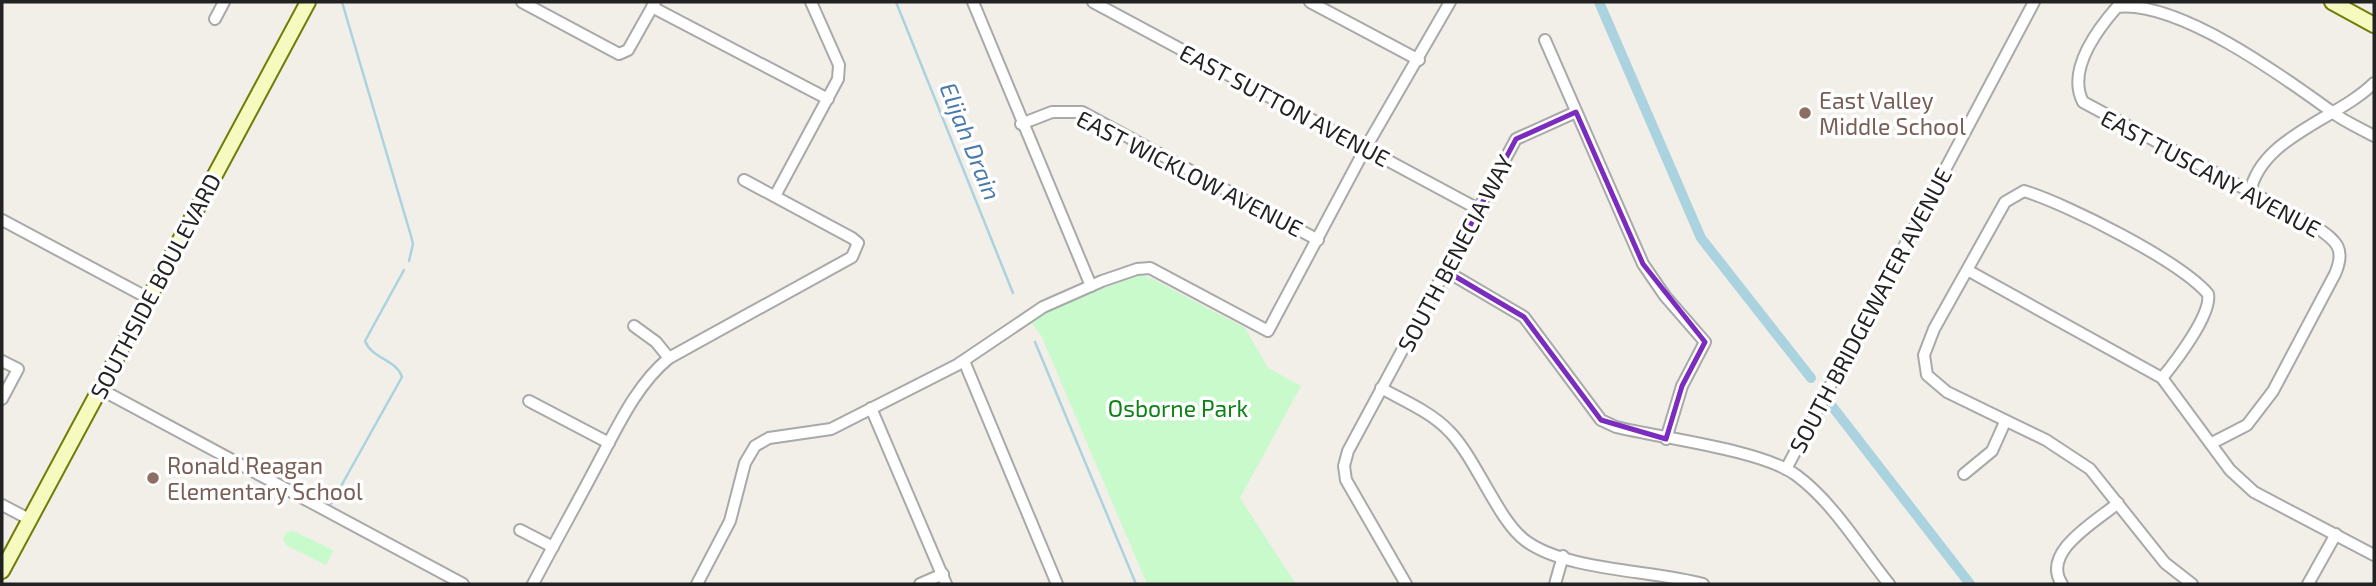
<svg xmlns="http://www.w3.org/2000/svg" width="2376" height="586" viewBox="0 0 2376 586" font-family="'Exo 2',sans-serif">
<rect width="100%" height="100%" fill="#f2efe9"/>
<g fill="#c8facc">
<polygon points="1139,275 1151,278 1245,328 1268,368 1301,386 1240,498 1296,584 1147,584 1041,335 1031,322 1055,307"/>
<polygon points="293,531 331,549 333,552 326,565 287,546 283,539 287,532"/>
</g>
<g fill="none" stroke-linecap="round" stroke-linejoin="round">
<g stroke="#aad3df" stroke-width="2.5">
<polyline points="342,2 411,236 413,244 409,261"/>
<polyline points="896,2 1013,293"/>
<polyline points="1035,342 1136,584"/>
<path d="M331,504l71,-127c-6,-18 -30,-18 -37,-36l39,-71"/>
</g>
<g stroke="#aad3df" stroke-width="10">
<polyline points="1599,2 1701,238 1811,378"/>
<polyline points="1828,401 1970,584"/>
</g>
<defs>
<g id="street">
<polyline points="522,2 619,54 628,50 655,2"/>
<polyline points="973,2 1091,286"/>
<polyline points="1093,2 1478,209"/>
<polyline points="1310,2 1419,60"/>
<polyline points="652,7 828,99"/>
<polyline points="215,19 224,2"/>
<polyline points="1545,40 1643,264 1665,296 1705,342 1682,386 1666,439"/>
<polyline points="1021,124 1052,112 1082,112 1318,240"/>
<path d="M2250,193c10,-56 88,-74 124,-110"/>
<polyline points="775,196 838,79 839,65 811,2"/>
<polyline points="2,220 148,298"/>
<path d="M1446,271l78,46 77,103 15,7c45,11 146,23 180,48 37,27 64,73 93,109"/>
<polyline points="1969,271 2162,378 2230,470 2254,492 2374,555"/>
<polyline points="634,326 656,342 669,358"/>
<polyline points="2,361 18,369 2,399"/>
<polyline points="964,361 1057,584"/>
<path d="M2162,378c14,-17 50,-64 46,-84 -28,-33 -141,-90 -184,-103l-19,11 -71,127 -10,26 3,20 20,17 99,48 44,29 75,94 27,21"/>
<path d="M1381,388c23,13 50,24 68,43 27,27 49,90 77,110 41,30 127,29 177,43"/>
<polyline points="100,389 463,584"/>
<polyline points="529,401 609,443"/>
<polyline points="871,408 946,584"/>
<path d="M2212,443l35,-18 26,-34 62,-117c11,-25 2,-33 -19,-47l-233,-125c-16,-31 13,-71 34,-95 62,-7 168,71 215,105 13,10 28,16 42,24"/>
<polyline points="1786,469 2034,2"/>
<polyline points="1964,474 1992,451 2005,422"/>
<polyline points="2,505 29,519"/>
<polyline points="520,530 553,547"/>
<path d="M533,584c21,-40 43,-79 64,-119 20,-37 39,-80 72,-107l183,-101 6,-14 -6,-5 -108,-58"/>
<polyline points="697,584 730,521 745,463 755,446 769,438 831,429 957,365 1043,307 1102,281 1137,269 1150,268 1268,331 1365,149 1450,2"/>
<polyline points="920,584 943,574"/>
<polyline points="1406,584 1346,480 1344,466 1348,451 1516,139 1576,112"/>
<polyline points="1555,584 1563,556"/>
<path d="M2062,584c-22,-32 35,-63 56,-81"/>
<polyline points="2308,584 2336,534"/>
</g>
<g id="secondary">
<polyline points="2332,2 2374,25"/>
<polyline points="2,571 308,2"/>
</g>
</defs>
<use href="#street" stroke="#a9a9a9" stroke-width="14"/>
<use href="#secondary" stroke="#707d05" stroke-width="18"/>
<use href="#street" stroke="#fff" stroke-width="10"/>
<use href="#secondary" stroke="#f7fabf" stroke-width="14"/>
</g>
<path fill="none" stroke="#7b2cbf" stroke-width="5" stroke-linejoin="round" d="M1576,112l67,152 62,78 -23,44 -16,53 -65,-19 -77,-103 -78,-46 70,-132z"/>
<g fill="#8d6e63" stroke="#fff" stroke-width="2.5">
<circle cx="1805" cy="113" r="7"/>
<circle cx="153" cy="478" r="7"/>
</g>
<g text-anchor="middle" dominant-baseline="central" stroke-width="7" stroke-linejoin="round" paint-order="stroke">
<g font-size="23" fill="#785e54" stroke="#fff" text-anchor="start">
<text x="1819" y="100">East Valley<tspan x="1819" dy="26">Middle School</tspan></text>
<text x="167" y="465">Ronald Reagan<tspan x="167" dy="26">Elementary School</tspan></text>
</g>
<g font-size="23" fill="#222" stroke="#fff">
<text transform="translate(1285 105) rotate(28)">EAST SUTTON AVENUE</text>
<text transform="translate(1190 173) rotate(27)">EAST WICKLOW AVENUE</text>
<text transform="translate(2211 173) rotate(28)">EAST TUSCANY AVENUE</text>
<text transform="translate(1455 253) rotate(-62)">SOUTH BENECIA WAY</text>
<text transform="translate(155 286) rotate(-62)">SOUTHSIDE BOULEVARD</text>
<text transform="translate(1870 310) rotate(-62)">SOUTH BRIDGEWATER AVENUE</text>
</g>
<g font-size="23" fill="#0c8416" stroke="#fff">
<text x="1178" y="408">Osborne Park</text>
</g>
<g font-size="24" font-style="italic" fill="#4a7aab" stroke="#fff">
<text transform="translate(971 141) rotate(68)">Elijah Drain</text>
</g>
</g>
<rect width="2376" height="586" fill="none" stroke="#222222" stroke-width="7"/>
</svg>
